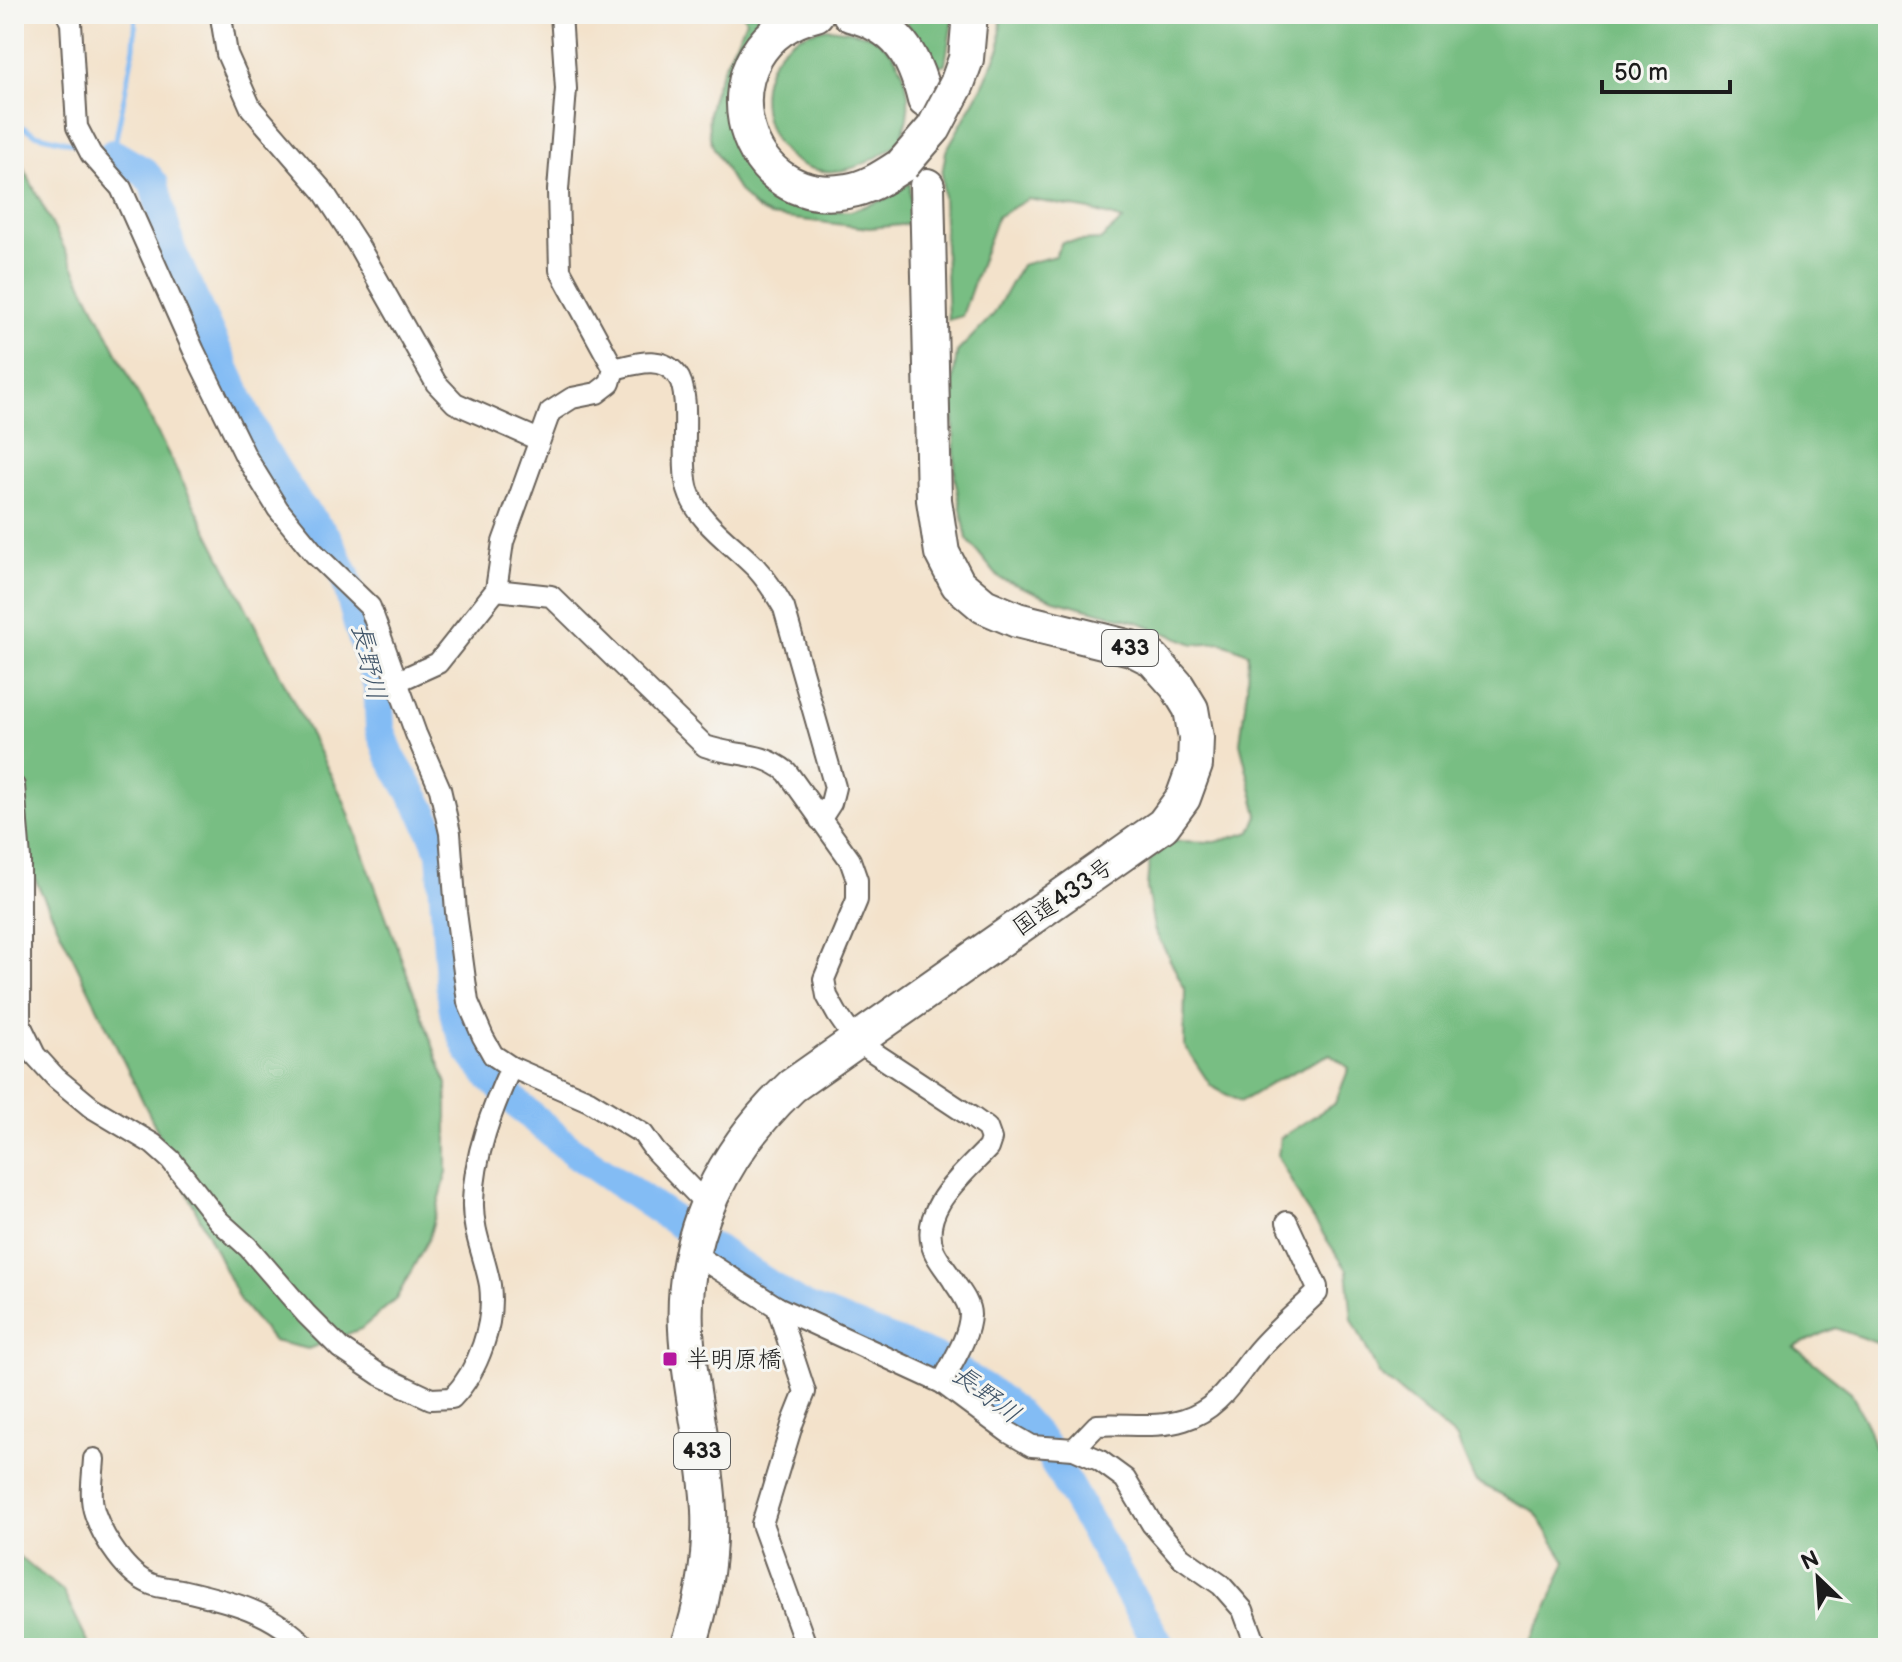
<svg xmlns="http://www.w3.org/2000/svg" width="1902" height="1662" viewBox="0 0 1902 1662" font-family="'Balsamiq Sans','Klee One',sans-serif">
<rect width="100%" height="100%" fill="#f6f6f2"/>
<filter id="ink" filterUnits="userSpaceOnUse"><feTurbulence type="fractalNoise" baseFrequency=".0125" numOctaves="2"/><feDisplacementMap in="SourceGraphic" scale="16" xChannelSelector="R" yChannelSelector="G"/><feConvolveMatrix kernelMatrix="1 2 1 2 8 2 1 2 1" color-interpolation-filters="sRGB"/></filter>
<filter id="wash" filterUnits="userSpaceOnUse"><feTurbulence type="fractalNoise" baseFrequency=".006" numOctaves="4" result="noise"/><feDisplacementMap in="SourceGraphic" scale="32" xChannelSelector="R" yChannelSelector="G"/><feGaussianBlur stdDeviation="1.8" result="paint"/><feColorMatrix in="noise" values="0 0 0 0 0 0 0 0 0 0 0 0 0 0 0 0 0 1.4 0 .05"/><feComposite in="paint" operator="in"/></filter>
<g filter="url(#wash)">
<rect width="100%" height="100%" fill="#f3e2cb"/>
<g fill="#78be83" stroke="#4a6d50" stroke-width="2">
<path d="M743,14h27l-20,23 -18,32 -4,32 38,84 24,16 39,10h22l37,-13 22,-15 1,41 -42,4 -99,-12c-19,-7 -33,-26 -43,-44 -4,-9 -11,-18 -15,-28 -14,-44 18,-84 34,-124z"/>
<polygon points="900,14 951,14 952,23 945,64 939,66"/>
<polygon points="1001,14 1888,14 1888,1347 1835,1328 1794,1347 1851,1392 1868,1427 1887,1484 1888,1648 1525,1648 1543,1618 1566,1561 1534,1511 1475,1481 1457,1439 1379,1374 1352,1319 1347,1270 1303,1204 1278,1156 1280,1138 1335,1103 1349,1068 1330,1054 1279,1079 1240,1102 1211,1086 1184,1045 1185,989 1154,929 1147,888 1149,861 1172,841 1216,842 1251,832 1258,815 1240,743 1247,689 1248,653 1221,642 1194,644 1138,622 1054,600 999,578 967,539 955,479 953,382 957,352 994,314 1021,265 1055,256 1062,242 1100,240 1123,220 1090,210 1028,199 997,217 962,316 948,320 942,174 946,151 982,87 1000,48"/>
<path d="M828,28c16,2 40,4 53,14 26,21 33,56 23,88 -2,4 -2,8 -4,11 -3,4 -11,8 -15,11 -119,79 -174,-109 -57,-124z"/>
<polygon points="14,149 344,801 447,1084 447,1172 429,1238 396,1299 361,1329 308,1349 273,1341 240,1301 14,836"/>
<polygon points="14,1553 63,1591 91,1648 14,1648"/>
</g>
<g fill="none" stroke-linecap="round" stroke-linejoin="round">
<g stroke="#83bcf4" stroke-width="5">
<polyline points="14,122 35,134 80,145"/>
<polyline points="97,149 113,154 134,47 136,14"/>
</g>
<g stroke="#83bcf4" stroke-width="30">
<polyline points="113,154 144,172 154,184 171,250 261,447 297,503 328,540 345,575 358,624 378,686 380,728 390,756 424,813 441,852 451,992 456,1020 469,1050 490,1077 523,1109 575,1153 681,1225"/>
<polyline points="714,1248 798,1304 940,1360 993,1394 1018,1415 1044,1444 1161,1648"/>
</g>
</g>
</g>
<g filter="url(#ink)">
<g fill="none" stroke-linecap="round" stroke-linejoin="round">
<defs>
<g id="minor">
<polyline points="67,14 71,23 77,127 91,154 121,188 194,351 246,457 278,509 314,553 370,607 416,734 440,789 450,833 456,912 468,1002 483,1037 493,1055 511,1067 589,1101 643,1134 655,1151 707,1205"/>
<polyline points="221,17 227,54 251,108 323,191 358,245 436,383 455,403 539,440"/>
<path d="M614,369c21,-5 47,-15 63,6 16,19 2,86 11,115 10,33 45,54 68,78 11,12 20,26 28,40l51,179 -4,16 -11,17"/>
<path d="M496,590l55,6 154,150c30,11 55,4 82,26l63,88 7,20v20l-33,79 3,17 10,18 18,26 118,78 14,10 4,11 -3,9c-24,26 -71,62 -54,103 5,11 14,21 20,31 6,9 16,21 16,33 -1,23 -18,47 -28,68"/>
<polyline points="396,682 438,663 496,590 503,542 550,412 572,398 597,393 610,383 614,369 560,270 558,190 566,89 561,14"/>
<path d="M14,786l6,73v165l15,31 21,23 35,29 62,37 18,16 47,60 30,27 58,67 34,34 40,27 51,24 21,-1c27,-28 43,-75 38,-113 -5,-28 -18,-54 -17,-83 1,-47 19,-93 38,-135"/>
<polyline points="693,1253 777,1307 805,1392 793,1422 762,1524 807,1648"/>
<polyline points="777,1307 942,1383 1008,1432 1032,1446 1074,1449 1099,1460 1125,1479 1152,1524 1181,1557 1221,1585 1243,1610 1257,1648"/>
<path d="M1074,1449l23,-24c29,-2 59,4 87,-5 35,-11 49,-39 71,-66 18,-22 41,-41 62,-61v-6l-30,-65"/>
<path d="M94,1459c-1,18 -5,38 1,55 8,24 32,61 56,70 9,4 21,4 30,6 48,11 92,21 126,58"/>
</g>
<g id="trunk">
<path d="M816,14c-116,28 -82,197 31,177 21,-3 38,-15 55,-26"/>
<path d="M850,14c47,12 64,40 75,86"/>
<polyline points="957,84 966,59 970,14"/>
<path d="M688,1648c15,-44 23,-91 21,-138 -3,-61 -20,-120 -23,-181 -5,-96 38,-179 106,-243l371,-261 20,-27 12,-33 1,-27 -5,-29 -14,-23 -24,-27 -22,-11 -114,-28 -33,-14 -26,-22 -16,-31 -8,-53 -7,-314"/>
</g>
</defs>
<use href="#minor" stroke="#676159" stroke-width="24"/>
<use href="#trunk" stroke="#676159" stroke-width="38"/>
<use href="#minor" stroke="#fff" stroke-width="20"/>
<use href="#trunk" stroke="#fff" stroke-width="34"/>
<defs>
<polyline id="trunk-bridge" points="902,165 934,128 957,84"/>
</defs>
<use href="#trunk-bridge" stroke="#676159" stroke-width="38" stroke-linecap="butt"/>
<use href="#trunk-bridge" stroke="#fff" stroke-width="34"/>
</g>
</g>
<rect fill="#b5179e" stroke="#f6f6f2" stroke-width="3" x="662" y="1351" width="16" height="16" rx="4"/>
<g text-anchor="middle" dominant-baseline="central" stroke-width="6" stroke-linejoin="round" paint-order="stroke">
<g fill="#f6f6f2" stroke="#5d5d5c" stroke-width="2">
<rect x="1102" y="630" width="56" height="36" rx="6"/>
<rect x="674" y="1433" width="56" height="36" rx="6"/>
</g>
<g font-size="22" font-weight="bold" fill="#1c1c1c">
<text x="1130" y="648">433</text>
<text x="702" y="1451">433</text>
</g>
<g font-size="24" fill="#1c1c1c" stroke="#f6f6f2">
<text transform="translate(1063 897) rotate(-35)">国道433号</text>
</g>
<g font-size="24" fill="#1c1c1c" stroke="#f6f6f2" text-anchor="start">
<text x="686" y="1359">半明原橋</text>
</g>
<g font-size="26" font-style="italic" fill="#405468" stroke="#f6f6f2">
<text transform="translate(368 662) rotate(77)">長野川</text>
<text transform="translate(986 1395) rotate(37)">長野川</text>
</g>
</g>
<rect width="1902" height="1662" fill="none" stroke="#f6f6f2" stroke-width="48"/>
<g transform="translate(1818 1578) rotate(335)" stroke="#f6f6f2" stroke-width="6" paint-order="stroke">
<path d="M0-6L14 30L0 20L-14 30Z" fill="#1c1c1c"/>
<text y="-12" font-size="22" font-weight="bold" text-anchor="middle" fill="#1c1c1c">N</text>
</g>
<path d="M1602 80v12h128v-12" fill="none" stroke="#1c1c1c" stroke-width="4"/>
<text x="1614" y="80" font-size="24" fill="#1c1c1c" stroke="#f6f6f2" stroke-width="6" paint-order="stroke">50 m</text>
</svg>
